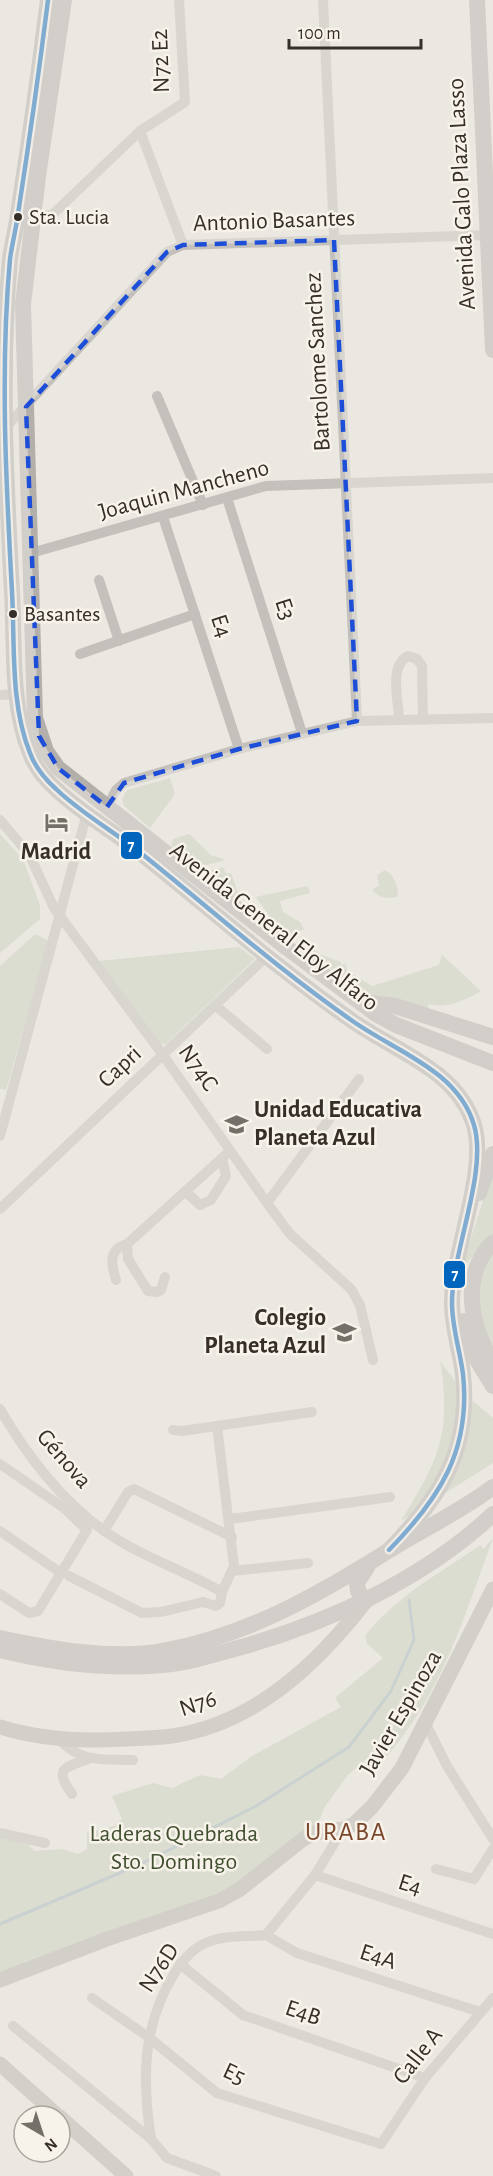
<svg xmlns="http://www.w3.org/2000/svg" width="493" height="2176" viewBox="0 0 493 2176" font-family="'Alegreya Sans',sans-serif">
<rect width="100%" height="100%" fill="#ebe8e2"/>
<g fill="#cbd0bd">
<polygon points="170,778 175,794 150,828 124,806 122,799 127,790"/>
<polygon points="0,834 23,859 40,905 40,919 0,953"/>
<polygon points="189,834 211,855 226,860 198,867 171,845 173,839"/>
<polygon points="223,867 226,874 231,873 238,893 237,899 204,872"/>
<path d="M385,870c9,4 13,17 13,26 -8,4 -18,2 -25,-5l1,-3 5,-2 -2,-11z"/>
<path d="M308,886l2,7 -30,8 3,11 17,10 4,7 -16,9c-13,-10 -21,-28 -33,-41z"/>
<polygon points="35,934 49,941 6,1090 0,1089 0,966"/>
<path d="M305,944l17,11 19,7v3l5,-1 1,7 25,15 67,-21 3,-10 39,36c-14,8 -35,19 -52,13l-1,4 -60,-12 -70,-51z"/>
<polygon points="239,947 255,959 166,1044 160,1044 99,961"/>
<polygon points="493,1169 493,1234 466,1264 464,1260"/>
<path d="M493,1249v97c-15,-29 -24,-71 0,-97z"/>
<path d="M440,1361l24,32 29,25v45l-92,58c37,-61 51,-86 39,-160z"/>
<path d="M493,1538c-30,82 -51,156 -110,223l-14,-4 -21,18 -24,33 -7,18 -88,65 -229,83v-139l22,4 13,12 27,-2 16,5 9,-5v-16l27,-7 8,-7 -10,-23 41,-13 19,5 28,-13 21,4 31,-23 89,-49 -6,-9 48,-40 -16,-14 -2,-8c30,-39 76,-64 116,-91l2,4z"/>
</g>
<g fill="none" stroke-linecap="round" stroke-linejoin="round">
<polyline stroke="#a0b8ba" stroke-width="3" points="0,1924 143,1863 256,1806 349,1747 391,1691 414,1640 409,1600"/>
<g stroke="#c4c0bb" stroke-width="10">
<polyline points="323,0 357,721"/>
<polyline points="140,131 183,245"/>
<polyline points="34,216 52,215 140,131 185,102 179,0"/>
<polyline points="157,396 203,505"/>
<polyline points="5,428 167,252 183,245 487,235"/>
<polyline points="227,498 302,733"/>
<polyline points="163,517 239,749"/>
<polyline points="31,553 266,486 493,478"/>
<polyline points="99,580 119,641"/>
<polyline points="80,654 195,614"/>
<polyline points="0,695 18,694"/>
<path d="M399,720c0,-18 -11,-54 9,-64l9,3 5,7 1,54"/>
<polyline points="107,807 116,790 124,783 239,749 357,721 493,718"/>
<polyline points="0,820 29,854 54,908 163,1055 267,1203 290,1234 351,1289 360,1305 373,1360"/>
<polyline points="215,1005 267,1049"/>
<polyline points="0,1136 87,813"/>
<polyline points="185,1191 200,1205 211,1200 226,1176 222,1158"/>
<polyline points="267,1203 359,1079"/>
<polyline points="0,1209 268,955"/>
<polyline points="165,1277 161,1290 157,1292 148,1291 128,1259 127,1244 230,1151"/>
<path d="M116,1280c-5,-16 -8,-31 11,-36"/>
<path d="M0,1409c27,47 59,89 103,121 36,26 81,40 119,62"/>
<polyline points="173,1430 182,1431 312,1412"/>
<polyline points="0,1464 64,1508 87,1530 38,1611 29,1613 0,1594"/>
<polyline points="230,1519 390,1497"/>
<polyline points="0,1531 61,1573"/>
<polyline points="104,1531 128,1492 134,1489 232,1537"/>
<polyline points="232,1571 308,1563"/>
<polyline points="69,1576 142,1613 161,1612 203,1602 216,1606 220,1603 222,1592 234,1566 217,1426"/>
<polyline points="426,1724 447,1766 493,1839"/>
<path d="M58,1739c24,24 43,20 75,21"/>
<path d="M72,1794c-18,-25 -9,-26 16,-35"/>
<polyline points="0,1833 45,1843"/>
<polyline points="436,1869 474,1879 493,1849"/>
<polyline points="315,1875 493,1934"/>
<polyline points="266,1935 297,1953 480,2012"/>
<polyline points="180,1964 243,2015 425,2078"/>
<polyline points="92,1998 147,2036 217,2093 381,2144 425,2078 493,1998"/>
<polyline points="13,2026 151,2139 167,2158 216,2176"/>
<path d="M151,2139c-9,-59 -9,-113 23,-165 9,-15 20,-28 37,-33 16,-6 37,-4 55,-6l49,-60 28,-46"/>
</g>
<g stroke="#b5b1ac" stroke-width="15">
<path d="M0,1727c42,13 83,15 126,12 16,-1 31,-1 46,-3 83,-12 146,-73 194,-135"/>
<polyline points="0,1980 107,1939 219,1901 239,1890 302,1840 314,1833 343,1829 354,1824 372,1807 402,1768 493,1589"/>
<polyline points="0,2064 58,2116"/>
<polyline points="60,2117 126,2176"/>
</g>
<g stroke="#b3afaa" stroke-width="16">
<path d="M48,0c-9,72 -19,143 -30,214 -2,15 -6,30 -8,45 -10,110 -4,223 2,333 3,52 -2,112 18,161 5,14 15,26 26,36 26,25 59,43 86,65 70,56 138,117 212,168 43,30 104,49 120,103 14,47 -22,126 -22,178 0,24 8,48 11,71 8,76 -23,124 -74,176"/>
<polyline points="64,0 38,176 23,304 35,718 46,751 58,768 282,944 376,1014 396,1025 493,1063"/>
<polyline points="477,0 493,350"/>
<polyline points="361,1002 395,1006 493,1037"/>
<polyline points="479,1193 493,1154"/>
<path d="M493,1242c-33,34 -23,83 0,121"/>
<polyline points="464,1321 477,1360 493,1386"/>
<polyline points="366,1601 358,1591 357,1583 368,1566"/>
<path d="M0,1638c51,11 112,22 163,13 83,-15 155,-56 225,-100 35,-22 72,-39 105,-64"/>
<path d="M0,1650c53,13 108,20 162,15 26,-2 51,-10 76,-17 90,-25 186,-69 255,-134"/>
</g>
<defs>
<path id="bus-1" d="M48,0c-9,72 -19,143 -30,214 -2,15 -6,30 -8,45 -10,110 -4,223 2,333 3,52 -2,112 18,161 5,14 15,26 26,36 26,25 59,43 86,65 70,56 138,117 212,168 43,30 104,49 120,103 14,47 -22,126 -22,178 0,24 8,48 11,71 8,76 -23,124 -74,176"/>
</defs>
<use href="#bus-1" stroke="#f8f3ea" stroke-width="9"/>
<use href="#bus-1" stroke="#0065bd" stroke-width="4.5"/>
</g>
<path d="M0 0H493V2176H0ZM334,240l23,481 -118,28 -115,34 -17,24 -49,-39 -19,-32 -13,-329 141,-155 16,-7z" fill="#ebe8e2" fill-opacity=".55" fill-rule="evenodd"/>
<path fill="none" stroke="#1d4ed8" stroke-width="4.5" stroke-dasharray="12 8" stroke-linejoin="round" d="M334,240l23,481 -118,28 -115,34 -17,24 -49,-39 -19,-32 -13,-329 141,-155 16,-7z"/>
<defs>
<symbol id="hotel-bare" viewBox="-9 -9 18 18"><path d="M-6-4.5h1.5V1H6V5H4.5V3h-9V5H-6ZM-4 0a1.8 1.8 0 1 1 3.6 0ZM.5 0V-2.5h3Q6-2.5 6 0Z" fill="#756f6a" stroke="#f8f3ea" stroke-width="2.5" paint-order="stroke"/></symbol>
<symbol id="university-bare" viewBox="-9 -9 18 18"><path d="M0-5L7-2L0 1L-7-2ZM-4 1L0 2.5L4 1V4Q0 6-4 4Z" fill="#756f6a" stroke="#f8f3ea" stroke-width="2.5" paint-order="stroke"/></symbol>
<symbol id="school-bare" viewBox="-9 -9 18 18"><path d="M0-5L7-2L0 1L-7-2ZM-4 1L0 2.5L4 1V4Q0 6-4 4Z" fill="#756f6a" stroke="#f8f3ea" stroke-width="2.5" paint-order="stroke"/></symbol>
</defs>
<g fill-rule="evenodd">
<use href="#hotel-bare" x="40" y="806" width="33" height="33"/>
<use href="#university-bare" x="220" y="1108" width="33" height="33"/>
<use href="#school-bare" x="328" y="1316" width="33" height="33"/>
</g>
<g fill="#352e29" stroke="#f8f3ea" stroke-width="2">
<circle cx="18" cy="217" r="5"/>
<circle cx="13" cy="614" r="5"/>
</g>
<g text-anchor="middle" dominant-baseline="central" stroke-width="5" stroke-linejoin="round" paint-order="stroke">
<g font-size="22" fill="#352e29" stroke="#f8f3ea" text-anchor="start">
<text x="29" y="217">Sta. Lucia</text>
<text x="24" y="614">Basantes</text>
</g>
<g font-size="24" fill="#352e29" stroke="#f8f3ea">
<text transform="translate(161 61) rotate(-92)">N72 E2</text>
<text transform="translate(462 194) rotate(-93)">Avenida Galo Plaza Lasso</text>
<text transform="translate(274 221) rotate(-2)">Antonio Basantes</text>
<text transform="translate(318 362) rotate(-93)">Bartolome Sanchez</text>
<text transform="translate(184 490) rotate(-15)">Joaquin Mancheno</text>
<text transform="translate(285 609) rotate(72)">E3</text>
<text transform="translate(221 626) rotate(72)">E4</text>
<text transform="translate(274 927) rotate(38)">Avenida General Eloy Alfaro</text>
<text transform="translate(120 1067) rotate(-43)">Capri</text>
<text transform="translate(198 1068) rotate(55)">N74C</text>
<text transform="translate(64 1459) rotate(49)">Génova</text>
<text transform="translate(198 1704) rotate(-18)">N76</text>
<text transform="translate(401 1713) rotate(-60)">Javier Espinoza</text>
<text transform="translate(410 1885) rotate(18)">E4</text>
<text transform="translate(378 1957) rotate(18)">E4A</text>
<text transform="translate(159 1968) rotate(-57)">N76D</text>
<text transform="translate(303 2013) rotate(19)">E4B</text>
<text transform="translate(418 2056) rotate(-52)">Calle A</text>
<text transform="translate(234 2074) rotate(25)">E5</text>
</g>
<g font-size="24" font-weight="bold" fill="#352e29" stroke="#f8f3ea">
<text x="56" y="852">Madrid</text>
<text x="254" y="1110" text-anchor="start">Unidad Educativa<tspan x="254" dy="28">Planeta Azul</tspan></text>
<text x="326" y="1318" text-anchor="end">Colegio<tspan x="326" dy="28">Planeta Azul</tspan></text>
</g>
<g font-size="24" fill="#415030" stroke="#f8f3ea">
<text x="174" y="1834">Laderas Quebrada<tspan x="174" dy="28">Sto. Domingo</tspan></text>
</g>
<g font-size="26" letter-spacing="1.5" fill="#7b472c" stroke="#f8f3ea">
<text x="346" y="1832">URABA</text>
</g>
</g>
<g stroke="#f8f3ea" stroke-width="2">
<rect x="120" y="831" width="23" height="29" rx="6" fill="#0065bd"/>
<rect x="443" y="1260" width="23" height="29" rx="6" fill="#0065bd"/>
</g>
<g font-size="16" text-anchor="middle" font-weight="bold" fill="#fff">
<text x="131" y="851">7</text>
<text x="455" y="1280">7</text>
</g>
<g transform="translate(42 2134) rotate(141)"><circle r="28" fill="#f8f3ea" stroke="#aaa49d" stroke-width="1.5"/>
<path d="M0-4.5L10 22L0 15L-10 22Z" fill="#756f6a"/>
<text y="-9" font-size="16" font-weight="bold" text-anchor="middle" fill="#352e29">N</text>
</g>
<path d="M289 39v9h132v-9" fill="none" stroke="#352e29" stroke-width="3"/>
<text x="298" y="39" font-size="18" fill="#352e29" stroke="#f8f3ea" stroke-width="4.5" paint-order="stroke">100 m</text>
</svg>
